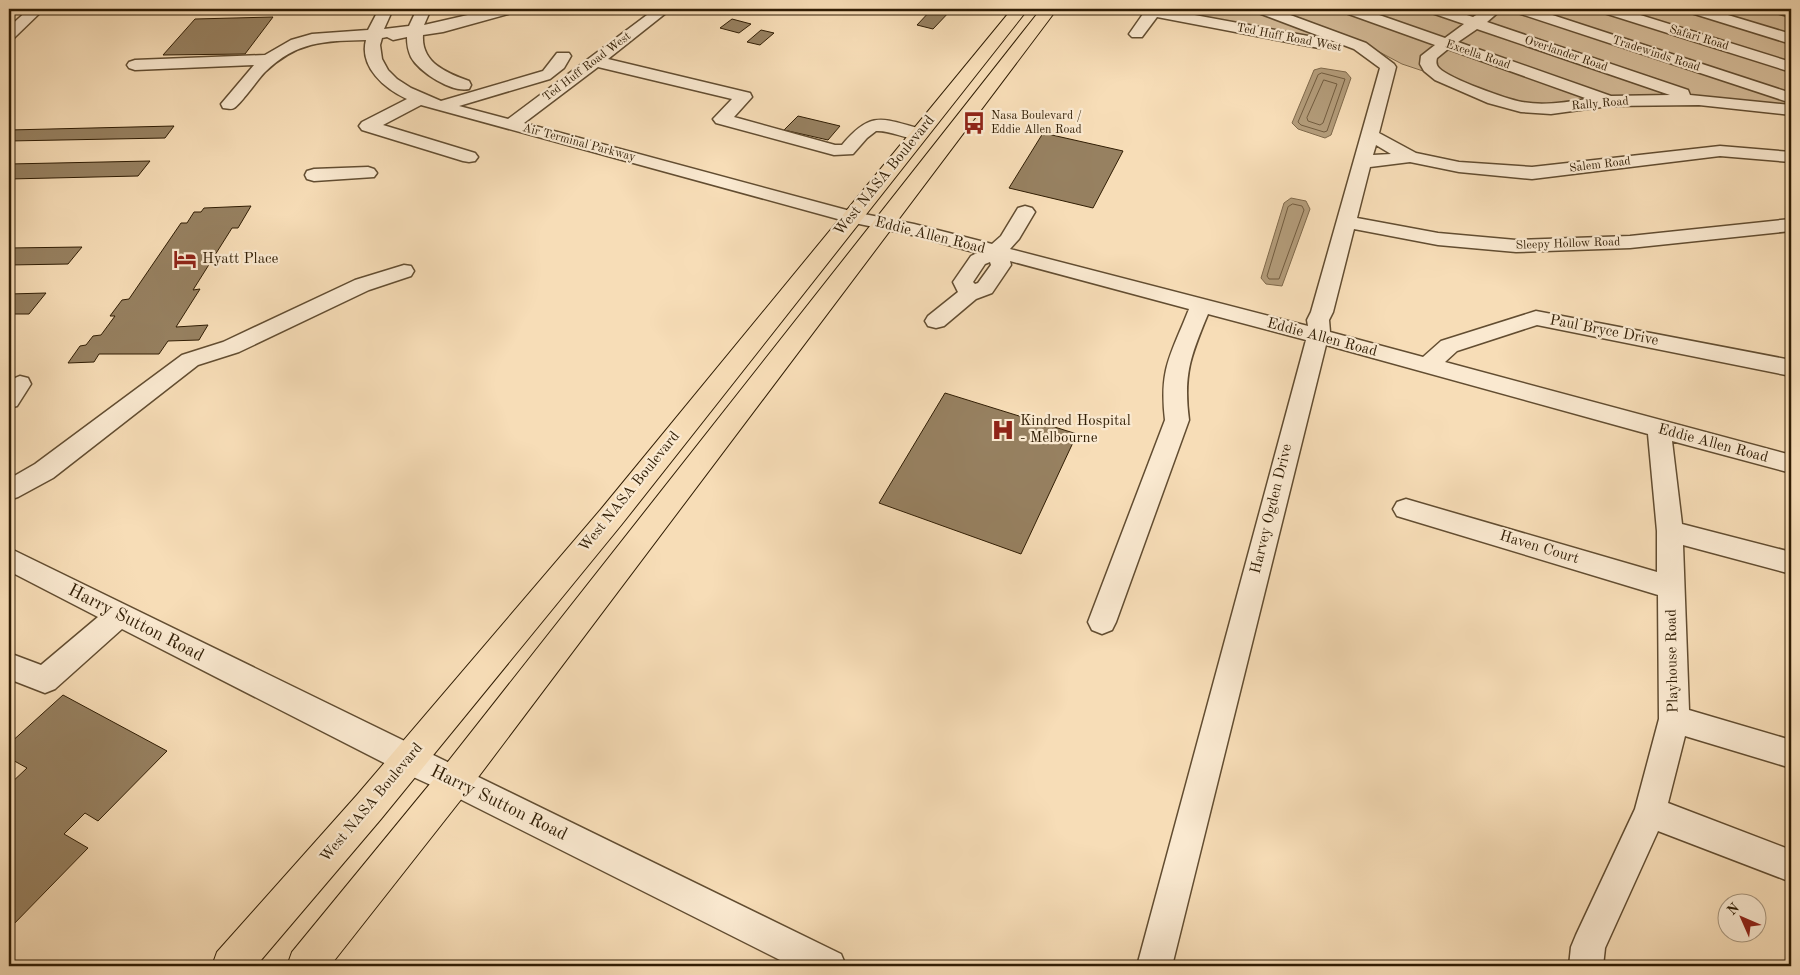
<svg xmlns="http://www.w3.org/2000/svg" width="1800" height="975" viewBox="0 0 1800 975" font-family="'Old Standard TT',serif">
<rect width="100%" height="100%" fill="#f7ddb7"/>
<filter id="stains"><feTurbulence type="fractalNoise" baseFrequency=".004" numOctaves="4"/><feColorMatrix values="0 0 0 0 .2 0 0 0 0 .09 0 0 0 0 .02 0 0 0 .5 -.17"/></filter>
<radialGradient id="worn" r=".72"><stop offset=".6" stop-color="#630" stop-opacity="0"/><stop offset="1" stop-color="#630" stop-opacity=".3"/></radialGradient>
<polygon fill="#d5bc99" stroke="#826c4e" points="1157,9 1791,9 1791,110 1729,103 1531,107 1402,64 1370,47"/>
<g fill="#b39c7a" stroke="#7f694b">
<polygon points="1321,68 1346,72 1351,78 1331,135 1325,138 1298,129 1292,123 1314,70"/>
<polygon points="1291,198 1306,201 1310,209 1282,286 1266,284 1261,278 1284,203"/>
</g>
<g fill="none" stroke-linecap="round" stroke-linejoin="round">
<g stroke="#725c3f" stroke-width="1">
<polygon points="1322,73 1345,79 1327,131 1324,132 1301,125 1298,122 1318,75"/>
<polygon points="1324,80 1337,84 1323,123 1320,125 1308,121 1307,118"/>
<polygon points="1293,204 1302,206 1304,210 1279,279 1269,279 1267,276 1288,207"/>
</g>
</g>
<g fill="#978161" stroke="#301d04">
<polygon points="932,9 952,9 933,29 917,25"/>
<polygon points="273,17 245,54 163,55 195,19"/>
<polygon points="732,19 751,24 739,33 720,28"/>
<polygon points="761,30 774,33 760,45 747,42"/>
<polygon points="798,116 840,126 828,140 784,130"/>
<polygon points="174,126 165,138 9,141 9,130"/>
<polygon points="1043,133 1123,151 1093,208 1009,188"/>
<polygon points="150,161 138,176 9,179 9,164"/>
<polygon points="251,206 238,228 232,228 193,290 200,289 176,327 208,325 199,340 168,341 159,354 99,354 94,362 68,363 80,346 86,345 93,336 101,335 115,316 110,316 122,300 129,299 181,223 187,223 194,212 201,212 204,208"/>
<polygon points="82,247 68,264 9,265 9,248"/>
<polygon points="46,293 29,314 9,314 9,294"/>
<polygon points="945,393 1077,434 1021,554 879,503"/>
<polygon points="63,695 167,751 98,821 85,813 64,834 88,848 9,929 9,785 27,768 9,758 9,744"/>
</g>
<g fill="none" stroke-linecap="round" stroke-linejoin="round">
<defs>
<g id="minor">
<polygon points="29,9 44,9 14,38 9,40 9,27"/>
<path d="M379,9h14l-9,20 25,-3 8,-17h14l-7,16 70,-16h23l-2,3 -72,20 -20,3c-2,28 24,38 46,46l2,4 -2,4c-17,4 -50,-17 -58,-32 -3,-7 -4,-12 -4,-20l-14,3 -6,-3 -5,1 -2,7 2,14 6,11 9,9 14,9 30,13 102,-30 14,-18h12l2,3 -7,12 -14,11 -91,27 49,13 147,-110h16l-63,50 142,34 2,4 -18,20 101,28h7c31,-37 42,-25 83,-15l3,4 -3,4c-15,4 -33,-8 -49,-7l-9,7 -14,16 -19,1 -118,-32 -3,-4 19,-20 -134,-32 -74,56 330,89 60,12 78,20 9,-8 17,-28 7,-2 7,2 3,4 -16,27 -9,10 298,77 -1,-6 4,-8 69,-244 -26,-19 -98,-37 -2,-3h20l92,34 28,21 2,3 -17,66 37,20 43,9 73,5 188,-21 71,6v10l-71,-6 -188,23 -73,-7 -49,-10 -40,5 -13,51 81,15 78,7 114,-4 161,-17v12l-161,17 -114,4 -78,-7 -84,-16 -21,83 -4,8 1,12 93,25 18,-16 95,-30 255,49v16l-254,-51 -80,26 -12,11 346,93v18l-119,-32 10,83 109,28v22l-108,-29 6,165 102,30v28l-106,-32 -17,67 123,47v32l-133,-51 -53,117 -2,18h-34l2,-19 5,-12 59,-126 24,-90 -1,-124 -261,-79 -4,-7 4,-7 9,-3 251,73v-41l-9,-97 -322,-89 -154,621h-35l169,-626 -98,-26c-17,41 -25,60 -19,106l-73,202 -4,8 -10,4 -10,-4 -4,-8 77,-202c-6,-52 6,-65 24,-111l-179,-48 1,4 -19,28 -16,6 -32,27 -8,2 -8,-2 -3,-5 3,-5 30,-24 -5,-10 18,-26 6,-3 -65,-18 -67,-14 -424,-116 -38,20 92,28 3,4 -3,4 -6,1 -6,-1 -101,-31 -3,-4 3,-4 45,-23c-22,-10 -48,-32 -41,-59 -42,1 -69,1 -101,32 -7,7 -25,33 -31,36 -3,2 -7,0 -11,0l-2,-4 33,-39 -119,5 -6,-2 -2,-3 2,-3 6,-2 130,-5 26,-15 21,-6 56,-4zM1376,145l15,9 -18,1zM990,262l1,3 -13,18 -3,1 -2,-2 12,-18z"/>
<polygon points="1133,9 1162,9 1319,38 1325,40 1327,43 1325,46 1319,48 1157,17 1142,37 1132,37 1129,34 1143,14 1135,12"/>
<path d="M1341,9h21l83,29 19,-14 -35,-12 -2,-3h21l25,8 13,-8h16l-15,13 201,68 2,5 101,10v10l-92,-10 -90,1 -58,8 -30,-2 -33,-9 -53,-23 -11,-9 -4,-7 1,-8 14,-11 -92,-33zM1477,29l193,66 -59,1 -153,-54zM1448,49l140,50c-22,3 -44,7 -66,3 -16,-3 -72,-23 -83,-34 -3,-3 -3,-6 -2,-10z"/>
<polygon points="1513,9 1534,9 1791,93 1791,103 1515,12"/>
<polygon points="1599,9 1621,9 1791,62 1791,72 1601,12"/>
<polygon points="1686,9 1708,9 1791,34 1791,44 1688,12"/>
<polygon points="1771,9 1791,9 1791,17 1773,12"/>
<polygon points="368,167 374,169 377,173 374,177 314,181 307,179 305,175 307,171 314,169"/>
<polygon points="404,265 411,266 414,271 411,276 369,290 239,352 198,365 53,478 18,497 9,500 9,479 35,464 182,355 223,342 355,280"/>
<path d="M20,376l8,2 3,6 -14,22 -8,2c0,-14 -5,-27 11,-32z"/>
<polygon points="9,548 841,954 846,966 792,966 444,791 398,770 122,629 55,689 45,693 9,679 9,653 41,665 98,617 9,571"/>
</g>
<g id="major">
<polygon points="1012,9 1028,9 622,524 381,819 256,966 212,966 217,952 357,795 602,508"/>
<polygon points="1041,9 1057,9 467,792 330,966 287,966 292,952 443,768"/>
</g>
</defs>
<use href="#minor" stroke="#624d31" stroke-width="3"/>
<use href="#major" stroke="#301d04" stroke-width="2"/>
<use href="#minor" fill="#fae9d0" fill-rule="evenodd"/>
<use href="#major" fill="#f7ddb7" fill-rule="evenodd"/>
</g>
<defs>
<symbol id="bus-bare" viewBox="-9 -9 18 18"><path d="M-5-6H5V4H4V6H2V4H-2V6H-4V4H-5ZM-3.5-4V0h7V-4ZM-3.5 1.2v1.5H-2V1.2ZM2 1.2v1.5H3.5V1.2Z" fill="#8f2418" stroke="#fae9d0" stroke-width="2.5" paint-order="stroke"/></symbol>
<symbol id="hotel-bare" viewBox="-9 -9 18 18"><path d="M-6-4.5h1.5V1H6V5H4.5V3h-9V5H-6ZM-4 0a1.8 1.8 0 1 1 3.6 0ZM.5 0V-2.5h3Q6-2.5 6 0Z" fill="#8f2418" stroke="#fae9d0" stroke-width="2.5" paint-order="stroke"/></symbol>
<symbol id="hospital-bare" viewBox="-9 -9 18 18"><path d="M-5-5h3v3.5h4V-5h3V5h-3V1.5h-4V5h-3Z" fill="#8f2418" stroke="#fae9d0" stroke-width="2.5" paint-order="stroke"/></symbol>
</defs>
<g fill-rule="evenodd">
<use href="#bus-bare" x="958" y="107" width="32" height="32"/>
<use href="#hotel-bare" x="169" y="243" width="32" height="32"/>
<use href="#hospital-bare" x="987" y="414" width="32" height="32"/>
</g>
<g text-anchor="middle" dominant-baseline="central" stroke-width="4.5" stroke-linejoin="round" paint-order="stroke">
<g font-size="12" fill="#301d04" stroke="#fae9d0">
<text transform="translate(1289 38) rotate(11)">Ted Huff Road West</text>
<text transform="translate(1699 38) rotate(17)">Safari Road</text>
<text transform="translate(1566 54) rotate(19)">Overlander Road</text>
<text transform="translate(1656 54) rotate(18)">Tradewinds Road</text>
<text transform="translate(1478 55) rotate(19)">Excella Road</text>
<text transform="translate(587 67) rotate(-37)">Ted Huff Road West</text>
<text transform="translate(1600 104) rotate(-5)">Rally Road</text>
<text transform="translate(579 143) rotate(15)">Air Terminal Parkway</text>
<text transform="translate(1600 165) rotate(-7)">Salem Road</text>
<text transform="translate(1568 244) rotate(-2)">Sleepy Hollow Road</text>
</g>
<g font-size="12" fill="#301d04" stroke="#fae9d0" text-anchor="start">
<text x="991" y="116">Nasa Boulevard /<tspan x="991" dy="14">Eddie Allen Road</tspan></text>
</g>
<g font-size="15" fill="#301d04" stroke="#fae9d0">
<text transform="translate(885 176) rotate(-51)">West NASA Boulevard</text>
<text transform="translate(930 236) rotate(14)">Eddie Allen Road</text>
<text transform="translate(1604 331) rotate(11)">Paul Bryce Drive</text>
<text transform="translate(1322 338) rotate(15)">Eddie Allen Road</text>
<text transform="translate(1713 444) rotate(15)">Eddie Allen Road</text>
<text transform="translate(630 492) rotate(-51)">West NASA Boulevard</text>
<text transform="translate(1272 509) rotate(-76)">Harvey Ogden Drive</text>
<text transform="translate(1539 548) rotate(17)">Haven Court</text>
<text transform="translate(1673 661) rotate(-91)">Playhouse Road</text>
<text transform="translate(372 803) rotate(-50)">West NASA Boulevard</text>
</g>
<g font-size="15" fill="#301d04" stroke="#fae9d0" text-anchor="start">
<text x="202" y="259">Hyatt Place</text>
<text x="1020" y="421">Kindred Hospital<tspan x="1020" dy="17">- Melbourne</tspan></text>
</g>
<g font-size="18" fill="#301d04" stroke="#fae9d0">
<text transform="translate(136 623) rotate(27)">Harry Sutton Road</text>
<text transform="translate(499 803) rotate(26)">Harry Sutton Road</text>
</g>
</g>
<rect width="1800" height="975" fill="none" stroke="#f7ddb7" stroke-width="30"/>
<rect x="10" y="10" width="1780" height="955" fill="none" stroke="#301d04" stroke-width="2.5"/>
<rect x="15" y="15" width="1770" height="945" fill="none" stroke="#301d04"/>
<g transform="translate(1742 918) rotate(315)"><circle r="24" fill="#fae9d0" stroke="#a9977e"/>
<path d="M0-4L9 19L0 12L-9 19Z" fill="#8f2418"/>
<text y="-8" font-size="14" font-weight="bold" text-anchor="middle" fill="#301d04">N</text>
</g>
<rect width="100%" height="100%" filter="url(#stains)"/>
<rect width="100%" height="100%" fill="url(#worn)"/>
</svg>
